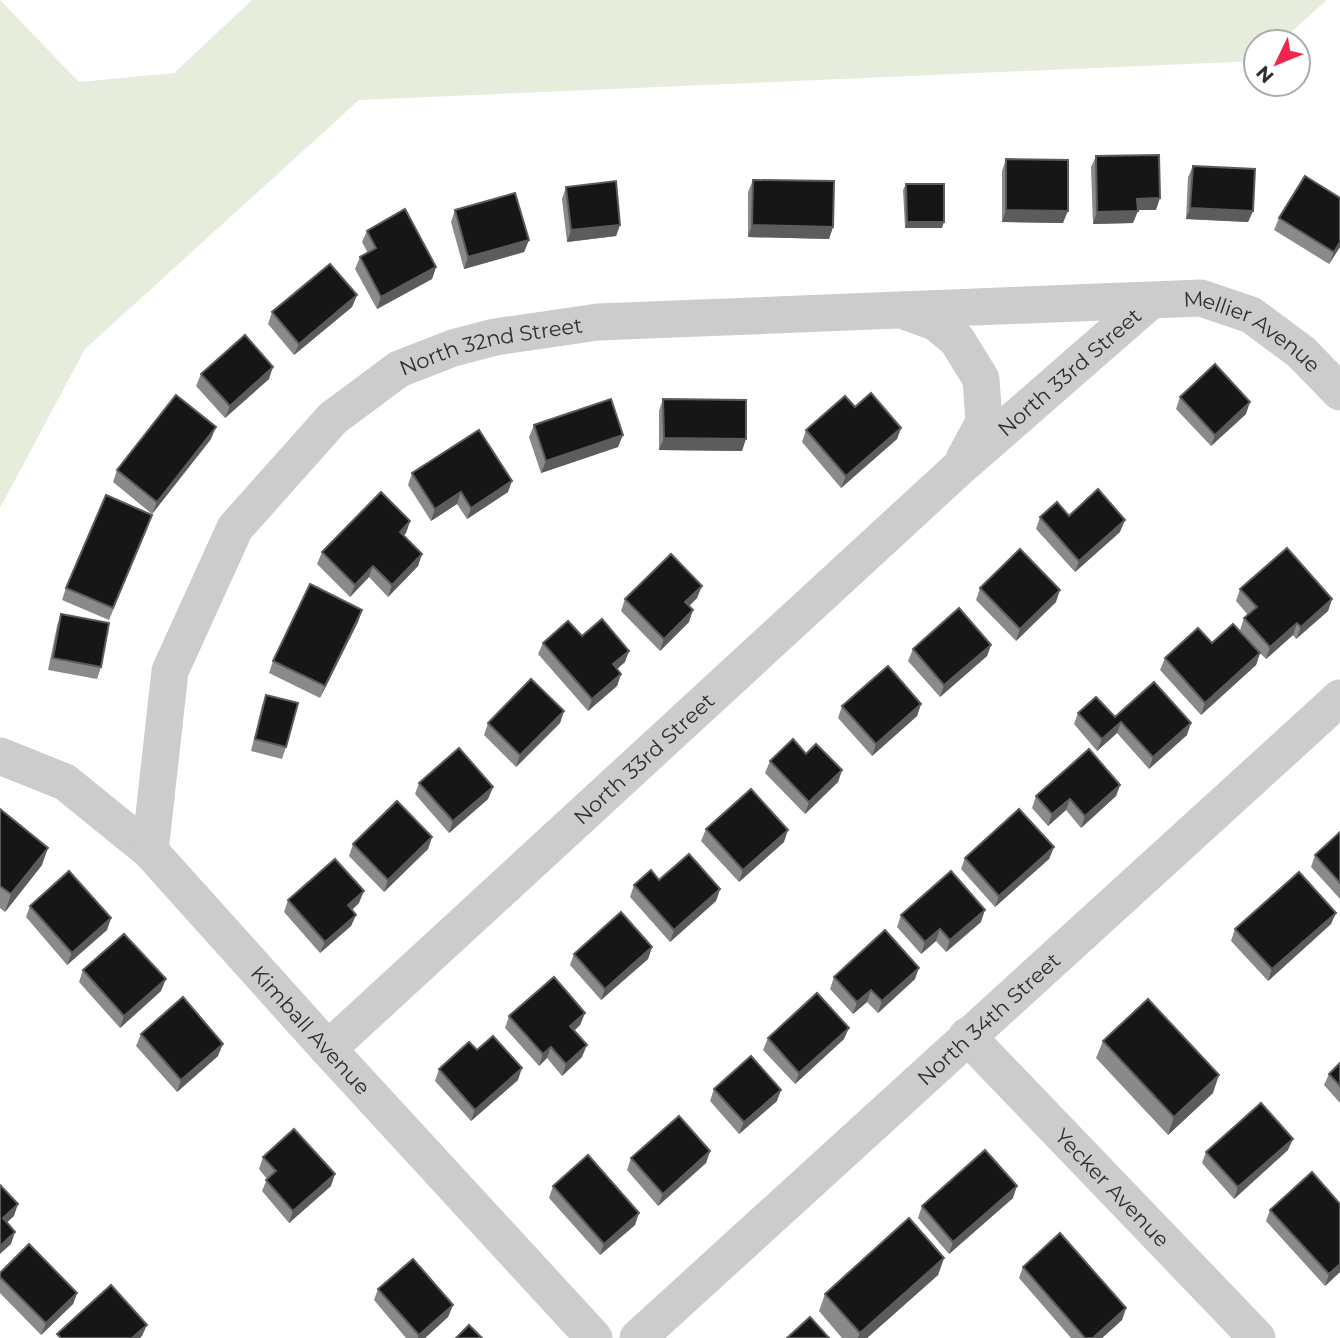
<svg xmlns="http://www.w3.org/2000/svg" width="1340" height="1338" viewBox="0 0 1340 1338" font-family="Montserrat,sans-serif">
<rect width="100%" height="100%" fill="#fff"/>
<polygon fill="#e7eddc" points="0,0 79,82 174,73 252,0 1327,0 1280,42 1256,42 1256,61 359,100 85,349 0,508"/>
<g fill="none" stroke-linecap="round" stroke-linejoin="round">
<g stroke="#ccc" stroke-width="37">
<polyline points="902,310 935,322 957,340 981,379 984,422 964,459"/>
<path id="s1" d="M0,756l65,26 85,69 178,198 266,289"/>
<path id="s2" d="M150,851l20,-180 65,-143 98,-110 66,-49 54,-21 42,-11 103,-15 603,-24 50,17 50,37 39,40"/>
<path id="s3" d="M967,1036l290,302"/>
<path id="s4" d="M328,1049l632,-582 189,-165"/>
<path id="s5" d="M638,1338l702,-640"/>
</g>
</g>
<g fill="#8a8a8a">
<polygon points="1096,156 1156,210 1138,210 1133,223 1093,224 1091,167"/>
<polygon points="1006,159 1063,223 1002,222 1002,171"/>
<polygon points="1193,166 1253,211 1248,222 1186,219 1188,177"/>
<polygon points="753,180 833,227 829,239 748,237 748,192"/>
<polygon points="906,184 942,228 905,228 903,190"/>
<polygon points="566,187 620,225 616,236 567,242 562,199"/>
<polygon points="455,210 529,240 524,252 464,269 451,222"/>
<polygon points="1279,218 1340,247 1329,264 1274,230"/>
<polygon points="367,231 436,267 432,279 377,309 355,269 360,257 368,253 362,242"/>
<polygon points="357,295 352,307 294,355 268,324 272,312"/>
<polygon points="201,374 269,379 225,418 196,386"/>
<polygon points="1180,397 1246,414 1211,446 1176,409"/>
<polygon points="663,399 742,451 659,450 659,411"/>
<polygon points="855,407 901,428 897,439 841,488 802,442 806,430"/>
<polygon points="534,425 618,447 541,473 529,437"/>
<polygon points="211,439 152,514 113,482 117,470"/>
<polygon points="412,473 508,492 467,519 457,504 431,521 408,485"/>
<polygon points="1069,516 1120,532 1075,572 1036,529 1040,517"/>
<polygon points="410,521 406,533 403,536 422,554 418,566 388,597 369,577 350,597 317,564 322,552"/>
<polygon points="148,527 109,620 62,600 66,588"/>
<polygon points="980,588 1056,602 1016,641 976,600"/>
<polygon points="1240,589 1332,599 1328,611 1296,639 1293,635 1266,659 1260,653 1256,665 1201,715 1160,670 1165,658 1212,643 1260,653 1240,630 1244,618 1248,615 1236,601"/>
<polygon points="697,598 689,606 689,622 660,651 621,611 625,599"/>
<polygon points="362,610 358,622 320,698 269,673 273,661"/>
<polygon points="61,614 101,667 97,679 48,670 57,626"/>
<polygon points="582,636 625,662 617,669 621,674 617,686 588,711 538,654 543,643"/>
<polygon points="991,645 987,656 940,697 908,661 913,649"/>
<polygon points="266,695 286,747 282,759 251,751 262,706"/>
<polygon points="921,704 917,716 872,756 838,718 842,706"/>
<polygon points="564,711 560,723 516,767 484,735 488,723"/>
<polygon points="1078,713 1115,717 1187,735 1149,769 1117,733 1097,751 1074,724"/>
<polygon points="806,754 842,770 838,782 805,814 765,773 770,761"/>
<polygon points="419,783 493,787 488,799 449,833 415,794"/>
<polygon points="1120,785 1116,796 1081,828 1066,810 1048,826 1032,808 1036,796"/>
<polygon points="0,809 42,865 5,912 0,908"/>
<polygon points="706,829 784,842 739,882 701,841"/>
<polygon points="1340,832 1340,899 1311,867 1315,855"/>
<polygon points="432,837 428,849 384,892 349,856 353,844"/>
<polygon points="1054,847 1049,859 995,907 961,869 965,858"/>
<polygon points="659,880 720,889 716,901 670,942 630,897 634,885"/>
<polygon points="288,900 359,903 352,910 356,915 351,926 320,953 284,912"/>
<polygon points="30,906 111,918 107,930 67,965 26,917"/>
<polygon points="901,915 981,922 946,952 936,941 921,954 897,927"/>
<polygon points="1331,924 1268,981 1231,941 1235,929"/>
<polygon points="652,947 648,959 601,1000 570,965 574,954"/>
<polygon points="83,970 161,991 120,1028 79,982"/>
<polygon points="834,977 915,979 878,1013 867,1002 853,1014 830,989"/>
<polygon points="585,1013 580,1025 574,1031 582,1057 562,1076 547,1058 539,1066 505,1028 509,1016"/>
<polygon points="141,1034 218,1056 177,1092 136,1046"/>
<polygon points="768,1038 844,1039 795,1084 763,1050"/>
<polygon points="1103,1041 1213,1093 1168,1135 1096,1058"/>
<polygon points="477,1050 518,1080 471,1121 435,1081 439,1069"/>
<polygon points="1340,1063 1340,1103 1324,1085 1329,1074"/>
<polygon points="714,1089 777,1101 739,1134 710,1101"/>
<polygon points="1288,1150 1234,1199 1202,1163 1206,1152"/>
<polygon points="710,1151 706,1163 658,1206 627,1170 631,1158"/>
<polygon points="263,1157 331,1186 289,1223 262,1191 267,1179 259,1169"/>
<polygon points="553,1186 635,1225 600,1255 549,1198"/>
<polygon points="1013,1198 949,1254 918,1218 922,1206"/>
<polygon points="1270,1210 1340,1272 1325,1286 1266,1221"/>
<polygon points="944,1258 938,1275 867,1338 842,1338 819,1311 825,1294"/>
<polygon points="1023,1267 1126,1308 1122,1320 1102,1338 1071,1338 1019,1278"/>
<polygon points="0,1273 77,1293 73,1304 41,1335 0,1293"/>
<polygon points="378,1289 453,1305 448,1317 425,1338 406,1338 374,1300"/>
</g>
<g fill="#5c5c5c">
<polygon points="1160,198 1156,210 1133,210 1137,199"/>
<polygon points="1190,208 1253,211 1248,222 1186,219"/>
<polygon points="1006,210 1068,211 1063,223 1002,222"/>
<polygon points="1138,211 1133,223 1093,224 1097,212"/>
<polygon points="907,222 944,222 942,228 905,228"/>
<polygon points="620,225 616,236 567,242 571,230"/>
<polygon points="752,225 833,227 829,239 748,237"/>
<polygon points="529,240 524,252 464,269 468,257"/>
<polygon points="1340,242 1340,247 1329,264 1334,252"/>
<polygon points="436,267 432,279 377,309 381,297"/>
<polygon points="357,295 352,307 294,355 299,344"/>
<polygon points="273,367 269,379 225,418 230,406"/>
<polygon points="1250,402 1246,414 1211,446 1215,435"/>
<polygon points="216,427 211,439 152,514 157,502"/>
<polygon points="901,428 897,439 841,488 846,476"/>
<polygon points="623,435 618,447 541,473 546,461"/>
<polygon points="664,438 746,439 742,451 659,450"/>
<polygon points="512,481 508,492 467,519 471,508"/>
<polygon points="461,492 457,504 431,521 435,509"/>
<polygon points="1125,520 1120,532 1075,572 1079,561"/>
<polygon points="410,521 406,533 395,544 400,532"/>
<polygon points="422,554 418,566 388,597 392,585"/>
<polygon points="373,566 369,577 350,597 355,585"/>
<polygon points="702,586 697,598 681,614 685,602"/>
<polygon points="1060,590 1056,602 1016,641 1020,629"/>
<polygon points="1332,599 1328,611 1296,639 1301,627"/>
<polygon points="362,610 358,622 320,698 325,686"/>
<polygon points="693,610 689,622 660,651 664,639"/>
<polygon points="1297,623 1293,635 1266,659 1270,647"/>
<polygon points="991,645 987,656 940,697 944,685"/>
<polygon points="629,651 625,662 609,676 613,664"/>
<polygon points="1260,653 1256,665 1201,715 1205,703"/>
<polygon points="621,674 617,686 588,711 592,699"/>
<polygon points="921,704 917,716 872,756 876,744"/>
<polygon points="564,711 560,723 516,767 520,755"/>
<polygon points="1121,722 1117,733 1097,751 1102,739"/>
<polygon points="1191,723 1187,735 1149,769 1153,757"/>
<polygon points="842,770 838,782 805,814 809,802"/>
<polygon points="1120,785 1116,796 1081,828 1085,816"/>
<polygon points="493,787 488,799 449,833 453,821"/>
<polygon points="1070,799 1066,810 1048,826 1052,814"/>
<polygon points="788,830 784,842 739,882 743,870"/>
<polygon points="432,837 428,849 384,892 388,880"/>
<polygon points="1054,847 1049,859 995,907 999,896"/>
<polygon points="48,848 42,865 5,912 11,894"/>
<polygon points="720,889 716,901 670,942 674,930"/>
<polygon points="364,891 359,903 344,917 348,905"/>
<polygon points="985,910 981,922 946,952 950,940"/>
<polygon points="1336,913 1331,924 1268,981 1272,969"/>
<polygon points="356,915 351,926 320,953 325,942"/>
<polygon points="111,918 107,930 67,965 72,953"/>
<polygon points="940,929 936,941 921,954 925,942"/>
<polygon points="652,947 648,959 601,1000 605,989"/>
<polygon points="919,968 915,979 878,1013 882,1001"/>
<polygon points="166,979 161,991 120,1028 124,1016"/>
<polygon points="871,990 867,1002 853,1014 857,1002"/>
<polygon points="585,1013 580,1025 566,1038 570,1026"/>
<polygon points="849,1028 844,1039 795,1084 799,1073"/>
<polygon points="223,1044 218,1056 177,1092 181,1080"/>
<polygon points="587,1045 582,1057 562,1076 566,1064"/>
<polygon points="551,1047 547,1058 539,1066 543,1054"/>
<polygon points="522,1068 518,1080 471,1121 475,1110"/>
<polygon points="1219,1075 1213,1093 1168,1135 1174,1117"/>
<polygon points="781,1090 777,1101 739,1134 744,1122"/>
<polygon points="1293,1139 1288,1150 1234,1199 1238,1187"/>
<polygon points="710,1151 706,1163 658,1206 663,1194"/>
<polygon points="335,1174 331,1186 289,1223 293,1211"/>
<polygon points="1017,1186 1013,1198 949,1254 953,1242"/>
<polygon points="18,1204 14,1216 0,1229 3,1218"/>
<polygon points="639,1213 635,1225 600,1255 604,1244"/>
<polygon points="15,1232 11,1244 0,1254 0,1246"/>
<polygon points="944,1258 938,1275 867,1338 858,1338 860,1333"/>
<polygon points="1340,1264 1340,1272 1325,1286 1329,1274"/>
<polygon points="77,1293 73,1304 41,1335 46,1323"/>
<polygon points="453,1305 448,1317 425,1338 418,1338 419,1335"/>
<polygon points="1126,1308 1122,1320 1102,1338 1093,1338"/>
<polygon points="147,1325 142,1336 140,1338 132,1338"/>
</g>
<g fill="#161616" stroke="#5c5c5c" stroke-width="2">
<polygon points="1159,155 1160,198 1137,199 1138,211 1097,212 1096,156"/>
<polygon points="1006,159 1068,160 1068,211 1006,210"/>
<polygon points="1193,166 1255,169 1253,211 1190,208"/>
<polygon points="1305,176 1340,198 1340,242 1334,252 1279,218"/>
<polygon points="753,180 834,181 833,227 752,225"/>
<polygon points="616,181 620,225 571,230 566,187"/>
<polygon points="906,184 944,184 944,222 907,222"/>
<polygon points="515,193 529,240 468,257 455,210"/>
<polygon points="405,209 436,267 381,297 360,257 376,248 367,231"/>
<polygon points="330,264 357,295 299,344 272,312"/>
<polygon points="245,335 273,367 230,406 201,374"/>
<polygon points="1215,364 1250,402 1215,435 1180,397"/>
<polygon points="871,393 901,428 846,476 806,430 845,396 855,407"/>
<polygon points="176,395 216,427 157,502 117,470"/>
<polygon points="611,399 623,435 546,461 534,425"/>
<polygon points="663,399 746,400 746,439 664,438"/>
<polygon points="479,430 512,481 471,508 461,492 435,509 412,473"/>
<polygon points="1098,489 1125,520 1079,561 1040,517 1057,502 1069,516"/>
<polygon points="381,492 410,521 400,532 422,554 392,585 373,566 355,585 322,552"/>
<polygon points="106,495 152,515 113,608 66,588"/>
<polygon points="1287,548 1332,599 1301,627 1297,623 1270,647 1244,618 1257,607 1240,589"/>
<polygon points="1020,549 1060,590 1020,629 980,588"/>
<polygon points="671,554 702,586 685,602 693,610 664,639 625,599"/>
<polygon points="310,584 362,610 325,686 273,661"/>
<polygon points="959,608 991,645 944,685 913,649"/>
<polygon points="61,614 109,623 101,667 53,658"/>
<polygon points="602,619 629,651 613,664 621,674 592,699 543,643 568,621 582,636"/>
<polygon points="1233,624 1260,653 1205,703 1165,658 1198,628 1212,643"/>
<polygon points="888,666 921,704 876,744 842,706"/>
<polygon points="531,679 564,711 520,755 488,723"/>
<polygon points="1154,682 1191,723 1153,757 1121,722 1102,739 1078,713 1096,697 1115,717"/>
<polygon points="266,695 298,703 286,747 255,739"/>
<polygon points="793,739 806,754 816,744 842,770 809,802 770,761"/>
<polygon points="459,748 493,787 453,821 419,783"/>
<polygon points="1089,749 1120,785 1085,816 1070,799 1052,814 1036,796"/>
<polygon points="751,789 788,830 743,870 706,829"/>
<polygon points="397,801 432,837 388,880 353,844"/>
<polygon points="0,809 48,848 11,894 0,886"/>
<polygon points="1019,809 1054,847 999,896 965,858"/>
<polygon points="1340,832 1340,883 1315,855"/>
<polygon points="689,854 720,889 674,930 634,885 651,870 659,880"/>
<polygon points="335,859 364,891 348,905 356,915 325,942 288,900"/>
<polygon points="69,871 111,918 72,953 30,906"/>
<polygon points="951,871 985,910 950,940 940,929 925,942 901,915"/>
<polygon points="1299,872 1336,913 1272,969 1235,929"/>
<polygon points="621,912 652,947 605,989 574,954"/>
<polygon points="885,930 919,968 882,1001 871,990 857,1002 834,977"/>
<polygon points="124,934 166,979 124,1016 83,970"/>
<polygon points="554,977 585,1013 570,1026 587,1045 566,1064 551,1047 543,1054 509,1016"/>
<polygon points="817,993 849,1028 799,1073 768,1038"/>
<polygon points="183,997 223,1044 181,1080 141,1034"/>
<polygon points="1148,999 1219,1075 1174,1117 1103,1041"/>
<polygon points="493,1036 522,1068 475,1110 439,1069 469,1042 477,1050"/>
<polygon points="751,1056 781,1090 744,1122 714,1089"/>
<polygon points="1340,1063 1340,1086 1329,1074"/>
<polygon points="1261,1103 1293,1139 1238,1187 1206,1152"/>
<polygon points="679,1116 710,1151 663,1194 631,1158"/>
<polygon points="294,1129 335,1174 293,1211 266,1180 276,1171 263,1157"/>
<polygon points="985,1150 1017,1186 953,1242 922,1206"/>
<polygon points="588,1155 639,1213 604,1244 553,1186"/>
<polygon points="1312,1172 1340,1204 1340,1264 1329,1274 1270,1210"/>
<polygon points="0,1185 18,1204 3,1218 15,1232 0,1246"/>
<polygon points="909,1218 944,1258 860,1333 825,1294"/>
<polygon points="1060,1233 1126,1308 1093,1338 1085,1338 1023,1267"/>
<polygon points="29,1244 77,1293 46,1323 0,1277 0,1273"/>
<polygon points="413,1259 453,1305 419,1335 378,1289"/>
<polygon points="111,1285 147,1325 132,1338 61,1338 57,1334"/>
<polygon points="810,1317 829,1338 787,1338"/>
<polygon points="469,1325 482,1338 456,1338"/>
</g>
<g text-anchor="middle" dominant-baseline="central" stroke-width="7" stroke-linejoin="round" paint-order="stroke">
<g font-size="21" fill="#2f2f2f" stroke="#fff">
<text stroke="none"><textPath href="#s2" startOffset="1437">Mellier Avenue</textPath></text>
<text stroke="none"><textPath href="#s2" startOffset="663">North 32nd Street</textPath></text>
<text stroke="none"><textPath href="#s4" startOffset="1004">North 33rd Street</textPath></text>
<text stroke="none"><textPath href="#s4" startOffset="429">North 33rd Street</textPath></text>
<text stroke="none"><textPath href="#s5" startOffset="474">North 34th Street</textPath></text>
<text stroke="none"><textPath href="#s1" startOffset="420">Kimball Avenue</textPath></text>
<text stroke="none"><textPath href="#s3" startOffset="210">Yecker Avenue</textPath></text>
</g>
</g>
<g transform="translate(1277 63) rotate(227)"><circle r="33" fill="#ffffff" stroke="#acacac" stroke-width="2"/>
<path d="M0-5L12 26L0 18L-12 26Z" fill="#f2264d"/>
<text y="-10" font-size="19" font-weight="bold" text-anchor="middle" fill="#2f2f2f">N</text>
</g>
</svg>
